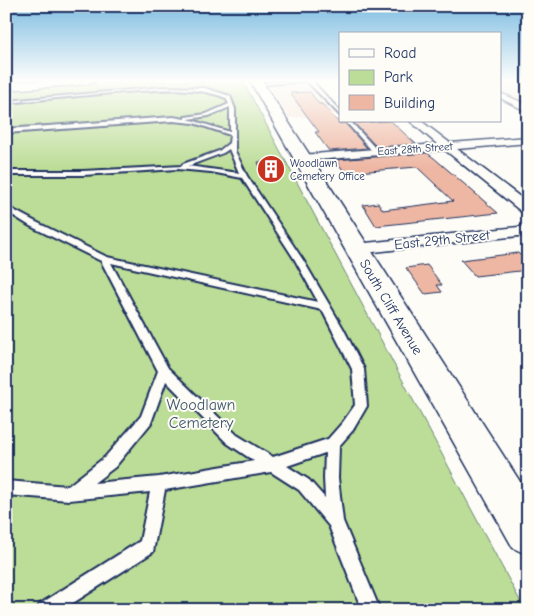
<svg xmlns="http://www.w3.org/2000/svg" width="534" height="616" viewBox="0 0 534 616" font-family="'Comic Neue',sans-serif">
<rect width="100%" height="100%" fill="#fdfcf7"/>
<filter id="ink" filterUnits="userSpaceOnUse"><feTurbulence type="fractalNoise" baseFrequency=".02" numOctaves="2"/><feDisplacementMap in="SourceGraphic" scale="10" xChannelSelector="R" yChannelSelector="G"/><feConvolveMatrix kernelMatrix="1 2 1 2 8 2 1 2 1" color-interpolation-filters="sRGB"/></filter>
<g filter="url(#ink)">
<g fill="#f8e7de">
<polygon points="267,81 304,81 336,114 289,118"/>
<polygon points="500,81 528,81 528,105 500,91"/>
</g>
<polygon fill="#bcdd97" stroke="#6c867a" points="144,81 243,81 525,610 6,610 6,89"/>
<g fill="#eeb7a3" stroke="#1b2f5e">
<polygon points="310,92 319,104 322,104 340,124 345,123 367,148 329,151 315,132 319,132 290,93"/>
<polygon points="391,121 416,144 377,147 354,123"/>
<polygon points="427,153 434,158 498,213 376,226 363,205 378,203 383,210 453,201 417,167 345,173 336,160"/>
<polygon points="276,161 284,175 264,177 258,162"/>
<polygon points="518,253 520,255 528,254 528,270 475,276 461,260"/>
<polygon points="427,265 442,285 437,285 442,292 425,294 406,268"/>
</g>
<g fill="none" stroke-linecap="round" stroke-linejoin="round">
<defs>
<g id="lane">
<polygon points="280,81 307,81 258,85 256,84"/>
<polygon points="307,81 312,81 340,111 340,115"/>
<path d="M164,87l40,1 26,8 5,13v42l12,25 56,84 40,68 21,41 3,37 -14,24 -14,16 -1,32 5,43 37,89h-18l-33,-84 -30,-36 -28,-18 -106,18 -12,62 -91,58h-25l3,-6 100,-63 10,-49 -81,8 -63,-5v-14l62,5 37,-29 36,-41 17,-45 -57,-110 -71,-35 -24,-15v-5l30,16 71,35 211,45 -23,-42 -53,-82 -31,-6 -34,-3 -94,6h-77v-4h77l99,-5 1,-2 36,-13 10,-8 1,-8 -36,-12 -21,-2 -167,12v-4l167,-12 12,2v-2l21,-3 23,-10 -3,-6c-34,-13 -67,-8 -102,-6 -39,3 -78,7 -118,11v-2zM230,107v25l-42,-13 21,-3zM229,149l10,24 -51,-7 35,-13zM111,263l211,47 30,59 3,36 -12,17 -15,17 -55,18 -36,-22 -69,-67zM166,381l61,62 27,18 -95,16 -65,6 21,-16 36,-44zM325,453l-1,25 1,20 -16,-18 -22,-14z"/>
<polygon points="345,121 350,121 378,151 378,153 374,153"/>
</g>
<g id="street">
<polygon points="500,93 528,105 528,112 500,98"/>
<polygon points="410,121 421,121 450,143 528,137 528,143 457,149 528,203 528,214 523,213 445,150 301,161 295,158 301,155 437,144"/>
<polygon points="528,226 528,235 356,254 350,252 348,249 350,246 356,244"/>
</g>
<g id="secondary">
<polygon points="25,81 96,81 90,84 6,90 6,82"/>
<polygon points="250,81 262,81 528,494 528,555 513,548"/>
</g>
</defs>
<use href="#lane" stroke="#1b2f5e" stroke-width="4"/>
<use href="#street" stroke="#1b2f5e" stroke-width="3"/>
<use href="#secondary" stroke="#1b2f5e" stroke-width="3"/>
<use href="#lane" fill="#fdfcf7" fill-rule="evenodd"/>
<use href="#street" fill="#fdfcf7" fill-rule="evenodd"/>
<use href="#secondary" fill="#fdfcf7" fill-rule="evenodd"/>
</g>
</g>
<linearGradient id="sky" x2="0" y2="1"><stop stop-color="#7cbce2"/><stop offset="0.48" stop-color="#fefefb"/><stop offset="1" stop-color="#fefefb" stop-opacity="0"/></linearGradient>
<rect width="534" height="168" fill="url(#sky)"/>
<defs>
<symbol id="building-disc" viewBox="-11 -11 22 22"><circle r="9.5" fill="#c8321e" stroke="#fdfcf7"/><path d="M-4-6H4V6H1V3H-1V6H-4ZM-2.5-4.3h1.7v1.8h-1.7ZM.8-4.3h1.7v1.8H.8ZM-2.5-1h1.7V.8h-1.7ZM.8-1h1.7V.8H.8Z" fill="#fff"/></symbol>
</defs>
<g fill-rule="evenodd">
<use href="#building-disc" x="255" y="153" width="32" height="32"/>
</g>
<g text-anchor="middle" dominant-baseline="central" stroke-width="4" stroke-linejoin="round" paint-order="stroke">
<g font-size="11" fill="#1b2f5e" stroke="#fdfcf7">
<text transform="translate(415 149) rotate(-4)">East 28th Street</text>
</g>
<g font-size="11" fill="#1b2f5e" stroke="#fdfcf7" text-anchor="start">
<text x="290" y="163">Woodlawn<tspan x="290" dy="13">Cemetery Office</tspan></text>
</g>
<g font-size="14" fill="#1b2f5e" stroke="#fdfcf7">
<text transform="translate(442 240) rotate(-6)">East 29th Street</text>
<text transform="translate(391 307) rotate(59)">South Cliff Avenue</text>
</g>
<g font-size="16" fill="#435a6c" stroke="#fdfcf7">
<text x="201" y="405">Woodlawn<tspan x="201" dy="18">Cemetery</tspan></text>
</g>
</g>
<rect width="534" height="616" fill="none" stroke="#fdfcf7" stroke-width="25"/>
<rect x="12" y="12" width="509" height="591" fill="none" stroke="#1b2f5e" stroke-width="2" filter="url(#ink)"/>
<rect x="339" y="32" width="162" height="90" fill="#fdfcf7" stroke="#a3aaba"/>
<rect x="349" y="49" width="25" height="8" fill="#fdfcf7" stroke="#a3aaba"/>
<text x="384" y="58" font-size="15" fill="#1b2f5e">Road</text>
<rect x="349" y="70" width="25" height="15" fill="#bcdd97" stroke="#a3aaba"/>
<text x="384" y="82" font-size="15" fill="#1b2f5e">Park</text>
<rect x="349" y="95" width="25" height="15" fill="#eeb7a3" stroke="#a3aaba"/>
<text x="384" y="108" font-size="15" fill="#1b2f5e">Building</text>
</svg>
